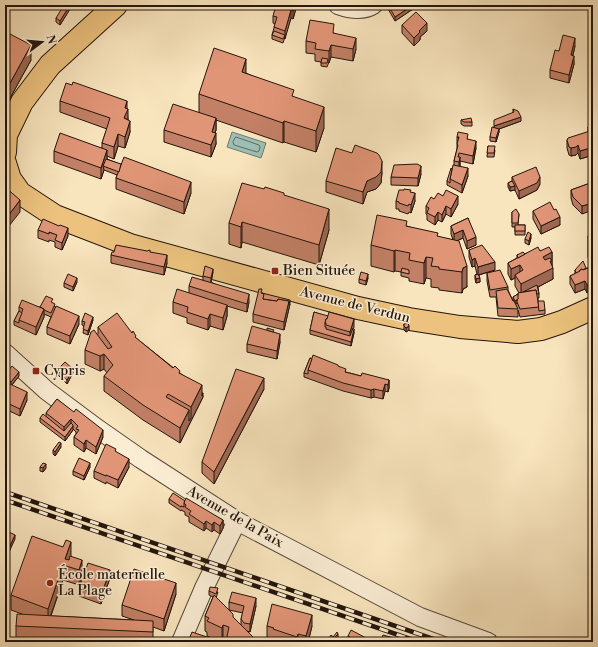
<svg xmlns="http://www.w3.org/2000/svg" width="598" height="647" viewBox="0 0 598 647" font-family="'Libre Bodoni',serif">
<rect width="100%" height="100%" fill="#f8e4bd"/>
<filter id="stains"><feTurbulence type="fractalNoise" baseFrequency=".005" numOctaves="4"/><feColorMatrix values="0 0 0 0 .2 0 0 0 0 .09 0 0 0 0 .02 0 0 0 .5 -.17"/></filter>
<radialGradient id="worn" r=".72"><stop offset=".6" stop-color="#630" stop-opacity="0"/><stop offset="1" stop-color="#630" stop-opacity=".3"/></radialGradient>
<polygon fill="#9dbeb4" stroke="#6c7a71" points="232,132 266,143 261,158 227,147"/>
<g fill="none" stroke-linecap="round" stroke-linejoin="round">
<polygon stroke="#606a60" stroke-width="1" points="236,137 259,145 260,147 259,151 257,152 234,145 233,142"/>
<defs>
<g id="minor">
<path d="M338,5c11,4 24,7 35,0"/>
<polyline points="5,353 47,391 98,429 141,459 237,521 420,617 488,642"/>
<polyline points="181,642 204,588 237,521"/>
</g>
<g id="major">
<polyline points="5,152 6,135 22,102 50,65 116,5"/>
<polyline points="5,163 10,179 20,193 55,216 130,245 358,308 409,319 460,327 518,332 541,329 562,322 593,308"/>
</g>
</defs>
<use href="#minor" stroke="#584938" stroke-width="20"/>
<use href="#major" stroke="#23150c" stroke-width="24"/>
<use href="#minor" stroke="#faedd4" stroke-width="18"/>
<use href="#major" stroke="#ecc27e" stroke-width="22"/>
<defs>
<g id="rail">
<polyline points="5,492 442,642"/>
<polyline points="5,500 419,642"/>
</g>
</defs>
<use href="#rail" stroke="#23150c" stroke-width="4.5"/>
<use href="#rail" stroke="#faedd4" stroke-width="3" stroke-dasharray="9" stroke-linecap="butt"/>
</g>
<g fill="#c28066" stroke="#23150c">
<polygon points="297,5 293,19 291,18 283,43 272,39 272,35 275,24 273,23 273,16"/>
<polygon points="388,5 413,9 395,21 388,9"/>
<polygon points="70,9 60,25 56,22 56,18"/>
<polygon points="402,25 427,31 420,37 420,40 414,46 402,33"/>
<polygon points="334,33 356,49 353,61 331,57 327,67 321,66 321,62 315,61 315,54 306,53 306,41"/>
<polygon points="5,43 31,60 9,100 5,100"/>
<polygon points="575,46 573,55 574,64 569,83 550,78 550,70 559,51"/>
<polygon points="246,73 294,97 324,128 316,152 284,142 283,143 216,120 216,130 215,133 216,144 211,157 164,142 164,130 199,113 199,94"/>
<polygon points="60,101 127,108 128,120 130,132 125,148 118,146 114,159 107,156 107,159 191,193 184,214 116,189 116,178 117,175 104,170 101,179 54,162 54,151 102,148 102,143 107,129 60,112"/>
<polygon points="513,109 521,121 499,129 499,132 496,142 490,141 490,137 494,127 513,113"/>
<polygon points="461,120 472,122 472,126 464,126 461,124"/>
<polygon points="593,125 591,159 590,156 580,159 578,153 576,155 571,156 569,155 567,148 567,140 588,132 588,127"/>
<polygon points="457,137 468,139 476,148 473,164 460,161 460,166 468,176 462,193 447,185 447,181 454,165 454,161 457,149"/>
<polygon points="488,146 495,150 494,157 487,157"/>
<polygon points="382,172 381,183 376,189 367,192 363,204 326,192 326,181"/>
<polygon points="421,174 418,186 391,185 391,177"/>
<polygon points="512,177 540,184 537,190 519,199 515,190 510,191 508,187 508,183 512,181"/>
<polygon points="593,182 582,214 573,205 571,198 571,190"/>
<polygon points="411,192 415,201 411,213 409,212 408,214 399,211 399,209 396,209 396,201"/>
<polygon points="284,196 329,230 319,265 242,242 241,248 229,244 229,223"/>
<polygon points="434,199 458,204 451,217 446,214 442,222 438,220 435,225 427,220 427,215 426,214 426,206"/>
<polygon points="554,210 560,225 541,234 533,219 533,211"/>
<polygon points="512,212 519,214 518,225 525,225 525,235 515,235 515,227 512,227"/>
<polygon points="468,218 476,245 467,249 463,238 457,241 467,287 463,289 462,293 439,290 439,288 431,287 431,279 426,278 424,284 409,281 409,278 401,276 401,272 395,271 394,272 371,266 371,245 407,226 438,237 453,240 451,234 451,226"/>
<polygon points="38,230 68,236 62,250 55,247 55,242 49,240 49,242 38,238"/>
<polygon points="593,234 593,267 588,257 588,236"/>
<polygon points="531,238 529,245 525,243 525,239"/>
<polygon points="469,250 495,270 479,275 480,282 476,283 475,279 475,275 477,274 475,266 472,267 469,257"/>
<polygon points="540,251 552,252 552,264 553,279 538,287 539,294 539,298 538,298 538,301 545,310 545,314 520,317 518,310 518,317 498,316 496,297 490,297 487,281 487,273 508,287 508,290 513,301 513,297 518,294 519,293 515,286 515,278 511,280 508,274 508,263 517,258 517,255"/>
<polygon points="114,252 150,252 167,263 164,275 111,263 111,255"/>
<polygon points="588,268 587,293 585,289 575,293 570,284 570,276 575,274 575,270"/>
<polygon points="213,272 211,282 249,302 247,312 227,306 227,316 223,330 210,326 208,330 187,323 187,318 173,313 173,302 189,293 189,286 203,280 203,276"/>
<polygon points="368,278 366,285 359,283 359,279"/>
<polygon points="77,282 73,291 64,287 64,283"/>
<polygon points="262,293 290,304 284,330 253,322 253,314"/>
<polygon points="53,303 55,307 79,324 70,344 47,334 47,327 51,317 44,314 44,317 36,335 14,325 14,321 19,311 19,307 40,307"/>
<polygon points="314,312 354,327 353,328 354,333 351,346 310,334 310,330"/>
<polygon points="93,320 88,335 83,333 84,326 82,325 82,321"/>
<polygon points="404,324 409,330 406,332 404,330"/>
<polygon points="98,327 136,338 180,373 202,392 203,397 180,443 143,420 104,391 104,376 107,373 104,369 100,371 85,364 85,350 98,334"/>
<polygon points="274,332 280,342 277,359 247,352 247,344"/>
<polygon points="310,358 338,366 346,372 361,376 389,380 389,388 388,392 385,391 383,399 374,397 371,398 343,391 304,377 304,373"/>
<polygon points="57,370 73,373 67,384 57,374"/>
<polygon points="5,374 19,376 12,385 27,400 20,416 5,409 5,390 8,383 5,381"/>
<polygon points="264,389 214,484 202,473 202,462"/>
<polygon points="57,399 103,437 96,454 86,448 84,452 74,445 74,437 76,434 76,432 73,429 73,430 65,441 40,422 40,418 46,417 46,413"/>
<polygon points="61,447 55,456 53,454 53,450"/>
<polygon points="116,452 129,467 118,488 106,482 106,484 94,478 94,471"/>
<polygon points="40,467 46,468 43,472 40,471"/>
<polygon points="90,467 84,480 73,475 73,471"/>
<polygon points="169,499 185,501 223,520 223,528 220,534 214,530 212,532 206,528 204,531 189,522 189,517 185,515 185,512 181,510 181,511 169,503"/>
<polygon points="63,547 71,556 82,575 79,585 63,580 51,616 134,620 122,616 122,605 176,594 164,631 153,627 153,642 114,642 16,638 16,626 22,614 11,610 11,595"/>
<polygon points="110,578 101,604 79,596 79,588"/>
<polygon points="209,591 218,592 216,598 233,617 241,625 241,619 243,613 229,610 229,602 256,606 250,632 247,631 258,642 227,642 227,641 223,640 222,642 221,642 207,636 207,632 205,631 205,616 213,597 209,595"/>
<polygon points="267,626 312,626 308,642 277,642 273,641 273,639 267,637"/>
<polygon points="348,636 368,642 351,642 348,640"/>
</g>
<g fill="#9e6853" stroke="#23150c">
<polygon points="70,5 70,9 60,25 60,21"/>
<polygon points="295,5 297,5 293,19 293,11"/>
<polygon points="413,5 413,9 395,21 395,17"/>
<polygon points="291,10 291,18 285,39 285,31"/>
<polygon points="427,23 427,31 420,37 420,40 414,46 414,38 419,31"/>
<polygon points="356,38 356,49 353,61 353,49"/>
<polygon points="575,38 575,46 571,63 571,55"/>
<polygon points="31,45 31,60 9,100 9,85"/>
<polygon points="331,45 331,57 329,63 329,51"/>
<polygon points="574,56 574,64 569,83 569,75"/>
<polygon points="246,59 246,79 242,72"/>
<polygon points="127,101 127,110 128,109 128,120 124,118 125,108"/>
<polygon points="324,107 324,128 316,152 316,131"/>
<polygon points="521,117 521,121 499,129 499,132 496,142 496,138 494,130 494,126"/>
<polygon points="216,118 216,130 212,143 212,132"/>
<polygon points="130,121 130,132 125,148 125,137"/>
<polygon points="284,121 284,142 283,143 283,123"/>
<polygon points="216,133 216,144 211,157 211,145"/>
<polygon points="118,134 118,146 114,159 114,147"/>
<polygon points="476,141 476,148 473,164 473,156"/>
<polygon points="578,145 578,153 576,155 571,156 571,148"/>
<polygon points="590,148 590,156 580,159 580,151"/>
<polygon points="107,150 107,161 103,166 104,170 101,179 101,168"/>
<polygon points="593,151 593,159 591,159 591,152"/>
<polygon points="460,157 460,165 459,170 459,162"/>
<polygon points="382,161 382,172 381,183 376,189 367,192 363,204 363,192 367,181"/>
<polygon points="421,166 421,174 418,186 418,178"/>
<polygon points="468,168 468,176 462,193 462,185"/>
<polygon points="540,177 540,184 537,190 519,199 519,191"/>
<polygon points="191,182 191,193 184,214 184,202"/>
<polygon points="515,186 515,190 510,191 510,187"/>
<polygon points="415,193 415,201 411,213 411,205"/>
<polygon points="458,196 458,204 451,217 451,209"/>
<polygon points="20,200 20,212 5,231 5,220"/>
<polygon points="593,203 593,210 582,214 582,206"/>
<polygon points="446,206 446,214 442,222 442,215"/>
<polygon points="329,209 329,230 319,265 319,245"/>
<polygon points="438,212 438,220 435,225 435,217"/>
<polygon points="560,217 560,225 541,234 541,226"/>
<polygon points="242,222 242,242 241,248 241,227"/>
<polygon points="68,228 68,236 62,250 62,243"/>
<polygon points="463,230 463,238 454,242 454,234"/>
<polygon points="531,234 531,238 529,245 529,241"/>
<polygon points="476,237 476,245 467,249 467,241"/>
<polygon points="395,250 395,271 394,272 394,251"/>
<polygon points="552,252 552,269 553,268 553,279 521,296 521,284 543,268 543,257"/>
<polygon points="167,255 167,263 164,275 164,267"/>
<polygon points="426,257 426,278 424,284 424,263"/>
<polygon points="475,258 475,266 472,267 472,260"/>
<polygon points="495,262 495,270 478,275 478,267"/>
<polygon points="520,265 520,276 515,275 515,278 511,280 511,269"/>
<polygon points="467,266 467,287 463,289 462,293 462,272 463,268"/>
<polygon points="8,269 8,273 6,275 6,271"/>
<polygon points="213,269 213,272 211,282 211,278"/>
<polygon points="368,274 368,278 366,285 366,281"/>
<polygon points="77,278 77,282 73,291 73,287"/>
<polygon points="480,278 480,282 476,283 476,279"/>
<polygon points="585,281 585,289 575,293 575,285"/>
<polygon points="593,282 593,290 587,293 587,285"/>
<polygon points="249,294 249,302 247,312 247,304"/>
<polygon points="518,299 517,303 515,305 515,301"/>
<polygon points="290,300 290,304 284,330 284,322 289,301"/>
<polygon points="227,305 227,316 223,330 223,318"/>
<polygon points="44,309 44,317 36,335 36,327"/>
<polygon points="210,314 210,326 208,330 208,319"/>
<polygon points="79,316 79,324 70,344 70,336"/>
<polygon points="93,317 93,320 88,335 88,331"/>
<polygon points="354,319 354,327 350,340 350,332"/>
<polygon points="409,326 409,330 406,332 406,328"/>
<polygon points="354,329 354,333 351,346 351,342"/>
<polygon points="280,334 280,342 277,359 277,351"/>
<polygon points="104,354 104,369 100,371 100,356"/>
<polygon points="73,369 73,373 67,384 67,380"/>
<polygon points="19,372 19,376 11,386 11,382"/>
<polygon points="264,378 264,389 214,484 214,472"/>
<polygon points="389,380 389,388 388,392 388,385"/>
<polygon points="385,384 385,391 383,399 383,391"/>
<polygon points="202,385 202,396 203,393 203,397 180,443 180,428 189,410 189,421 191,418 191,407"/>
<polygon points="374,389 374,397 371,398 371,390"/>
<polygon points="27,392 27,400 20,416 20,409"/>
<polygon points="71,419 71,427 64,434 64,427"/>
<polygon points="73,426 73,430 65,441 65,437"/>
<polygon points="103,430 103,437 96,454 96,447"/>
<polygon points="86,440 86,448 84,452 84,444"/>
<polygon points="61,443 61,447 55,456 55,452"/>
<polygon points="129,459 129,467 118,488 118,480"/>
<polygon points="90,463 90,467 84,480 84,476"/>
<polygon points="46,464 46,468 43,472 43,468"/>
<polygon points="223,520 223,528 220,534 220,526"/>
<polygon points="206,521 206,528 204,531 204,524"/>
<polygon points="214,522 214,530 212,532 212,525"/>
<polygon points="7,524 7,535 5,543 5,531"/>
<polygon points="15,535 15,539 5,561 5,557"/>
<polygon points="71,542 71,557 65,565 65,559"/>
<polygon points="82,560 82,575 79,585 79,570"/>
<polygon points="63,565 63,580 48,623 48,609"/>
<polygon points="110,570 110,578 101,604 101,596"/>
<polygon points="176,583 176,594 164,631 164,619"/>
<polygon points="256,598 256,606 250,632 250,624"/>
<polygon points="312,615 312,626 308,642 306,642 306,636"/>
<polygon points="223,625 223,640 222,642 222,628"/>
<polygon points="298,634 298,642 297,642 297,637"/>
<polygon points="338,634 338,638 334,642 332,640"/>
</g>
<g fill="#e19577" stroke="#23150c">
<polygon points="64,5 70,5 60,21 56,18"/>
<polygon points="276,5 295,5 293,11 291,10 285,31 274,27 277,17 273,16"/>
<polygon points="388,5 413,5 395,17"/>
<polygon points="416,12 427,23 419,31 420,32 414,38 402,25"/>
<polygon points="310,20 334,24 333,33 356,38 353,49 331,45 329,51 315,49 316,43 306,41"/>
<polygon points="274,31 285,35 283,39 272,35"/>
<polygon points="10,34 31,45 9,85 5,85 5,43"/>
<polygon points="563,35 575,38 571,55 574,56 569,75 550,70 555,50 559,51"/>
<polygon points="214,48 246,59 242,72 294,90 292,96 324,107 316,131 284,121 283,123 199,94"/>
<polygon points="322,58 328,59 327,63 321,63"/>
<polygon points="73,82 127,101 125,108 128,109 124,118 130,121 125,137 118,134 114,147 102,143 110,118 60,101 66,83 72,85"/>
<polygon points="173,104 216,118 212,132 216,133 211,145 164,130"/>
<polygon points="513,109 518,111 521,117 494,126 494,120 514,112"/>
<polygon points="471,118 472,122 464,122 461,120"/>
<polygon points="593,125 593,130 589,131 588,127"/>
<polygon points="492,127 499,129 496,138 490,137"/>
<polygon points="593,130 593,151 591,152 590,148 580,151 578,145 576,147 571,148 569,147 567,140 568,138"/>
<polygon points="458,132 468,134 467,139 476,141 473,156 459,153 458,157 460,157 459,162 454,161 458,145 457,144 459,137 457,137"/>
<polygon points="60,133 107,150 101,168 54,151"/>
<polygon points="355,145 377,153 379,155 382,161 381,172 376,177 367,181 363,192 326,181 336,148 352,153"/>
<polygon points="488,146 495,146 494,153 487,153"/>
<polygon points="124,157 191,182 184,202 116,178"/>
<polygon points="106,159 121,164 119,172 103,166"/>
<polygon points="417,164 421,166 418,178 391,177 394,165"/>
<polygon points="453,165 468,168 462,185 450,179"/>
<polygon points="536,167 540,177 537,183 519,191 512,177"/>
<polygon points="451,168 452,169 450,179 450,183 447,181"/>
<polygon points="512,181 515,186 510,187 508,183"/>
<polygon points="593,182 593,203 582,206 573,197 571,190"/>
<polygon points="242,183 264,189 265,187 284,193 284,195 329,209 319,245 242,222 241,227 229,223"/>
<polygon points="5,187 20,200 5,220"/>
<polygon points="404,189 411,190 410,192 415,193 411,205 409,204 408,206 399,203 399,202 396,201 399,190 404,190"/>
<polygon points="446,190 458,196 451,209 446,206 442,215 438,212 435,217 427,213 429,208 426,206 431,197 434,199 438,193 443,196"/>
<polygon points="550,202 554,210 556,209 560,217 541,226 533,211"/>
<polygon points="516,209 519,214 518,223 512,223 512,212"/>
<polygon points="377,215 407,221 406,226 438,233 437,236 459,241 467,266 463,268 462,272 439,269 439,267 431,266 433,258 426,257 424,263 409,260 410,253 395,250 394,251 371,245"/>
<polygon points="468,218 476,237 467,241 463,230 454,234 451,226"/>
<polygon points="43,219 59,226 60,225 68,228 62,243 55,240 57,235 49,232 49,234 38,230"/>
<rect x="515" y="225" width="10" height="6"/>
<polygon points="528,232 531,234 529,241 525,239"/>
<polygon points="593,234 593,246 588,236"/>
<polygon points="116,245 147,251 150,250 150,252 167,255 164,267 111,255 112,252 114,252"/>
<polygon points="482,245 495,262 478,267 475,258 472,260 469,250"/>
<polygon points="538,247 540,251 549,247 552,252 543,257 545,260 550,258 552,261 550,261 553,268 521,284 515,275 523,270 520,265 511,269 508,263"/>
<polygon points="523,252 525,254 518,258 517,255"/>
<polygon points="583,261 586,268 583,270 582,269 580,270 580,272 576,273 575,270"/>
<polygon points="5,262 8,264 6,267 8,269 6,271 5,271"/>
<polygon points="205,266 213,269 211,278 203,276"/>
<polygon points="402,268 409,270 409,274 401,272"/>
<polygon points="588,268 593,279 593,282 587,285 585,281 575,285 570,276 580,271 580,270 582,269 583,270"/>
<polygon points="500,270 508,287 490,290 487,273"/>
<polygon points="361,272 368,274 366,281 359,279"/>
<polygon points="68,274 77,278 73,287 64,283"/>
<polygon points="478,274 480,278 476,279 475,275"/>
<polygon points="192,277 249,294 247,304 189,286"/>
<polygon points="537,285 539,294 537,294 536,290 523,292"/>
<polygon points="177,289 227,305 223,318 210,314 208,319 187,312 188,307 173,302"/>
<polygon points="259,289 262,289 261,293 264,294 263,299 277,301 278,299 289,301 284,322 253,314"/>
<polygon points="507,289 513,301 514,301 518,309 498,308 496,291"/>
<polygon points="536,290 539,307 520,309 517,302 518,293"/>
<polygon points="262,293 290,300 289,305 289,301 278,299 277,301 263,299 264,294"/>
<polygon points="518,294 518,299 515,301 513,297"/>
<polygon points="46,296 53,299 51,302 55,304 51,313 44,310 44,309 40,307"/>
<polygon points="22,300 44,309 36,327 19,320 23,309 19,307"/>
<polygon points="538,301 544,301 545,310 539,311"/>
<polygon points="56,306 79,316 70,336 47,327"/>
<polygon points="19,311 22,313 19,320 19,323 14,321"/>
<polygon points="314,312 328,316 327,319 326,319 325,323 325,327 326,327 326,329 350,336 353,328 354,329 351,342 310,330"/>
<polygon points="329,312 354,319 350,332 326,325 326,323 325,323 326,319 327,319"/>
<polygon points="85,313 93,317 88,331 83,329 85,322 82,321"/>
<polygon points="117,313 132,333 133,331 136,336 135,337 173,368 175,366 180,371 179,373 202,385 191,407 168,394 166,397 189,410 180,428 143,405 104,376 113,365 104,354 100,356 85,350 91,332 94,330 108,349 112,347 98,327"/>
<polygon points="408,323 409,326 406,328 404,326 404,324"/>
<polygon points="252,326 280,334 277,351 247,344"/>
<polygon points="267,328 274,330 273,332 267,330"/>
<polygon points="313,355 338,365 338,366 346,369 345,372 361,376 362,373 389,380 388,385 385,384 383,391 374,389 371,390 343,383 308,370"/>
<polygon points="310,358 312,359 308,370 308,374 304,373"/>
<polygon points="65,362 73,369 67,380 57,370"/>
<polygon points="12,366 19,372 11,382 5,377 5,374"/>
<polygon points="236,369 264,378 214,472 202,462"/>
<polygon points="8,383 27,392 20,409 5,402 5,390"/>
<polygon points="57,399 74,412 76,409 103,430 96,447 86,440 84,444 74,437 79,430 76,429 78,426 71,419 64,427 46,413"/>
<polygon points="43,414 64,431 71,423 73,425 73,426 65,437 40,418"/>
<polygon points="59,442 61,443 55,452 53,450"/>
<polygon points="106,444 116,449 115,451 129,459 118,480 106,475 106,476 94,471"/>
<polygon points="79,458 90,463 84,476 73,471"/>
<polygon points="43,463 46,464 43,468 40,467"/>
<polygon points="173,493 185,501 184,503 184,507 181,506 181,507 169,499"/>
<polygon points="186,498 223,520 220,526 214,522 212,525 206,521 204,524 189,514 191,511 185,507 186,505 184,503"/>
<polygon points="5,523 7,524 5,531"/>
<polygon points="7,531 15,535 5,557 5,538"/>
<polygon points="32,536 63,547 66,540 71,542 65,559 69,560 70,556 82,560 79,570 63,565 48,609 11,595"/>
<polygon points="88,563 110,570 101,596 79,588"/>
<polygon points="134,569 176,583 164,619 122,605"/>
<polygon points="210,587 218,588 216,594 209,591"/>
<polygon points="232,592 256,598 250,624 244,623 241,619 244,606 229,602"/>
<polygon points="214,595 233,614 233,617 258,642 230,642 231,640 227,636 229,627 223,625 222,628 207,621 209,618 205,616"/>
<polygon points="272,604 312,615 306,636 298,634 297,637 273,629 274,628 267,626"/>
<polygon points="17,614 153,621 153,632 16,626"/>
<polygon points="351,630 368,639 366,642 352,642 353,639 348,636"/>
<polygon points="192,632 210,638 209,642 188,642"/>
<polygon points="337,632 338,634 334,638 333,637"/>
<polygon points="331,635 337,640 336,642 326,642"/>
<polygon points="383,635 408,642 380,642"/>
</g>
<g fill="#8f2418" stroke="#faedd4" stroke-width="1.5">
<rect x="271" y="267" width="8" height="8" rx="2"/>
<rect x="32" y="367" width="8" height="8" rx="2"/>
<circle cx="50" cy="583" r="4"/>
</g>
<g text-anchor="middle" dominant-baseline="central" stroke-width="3" stroke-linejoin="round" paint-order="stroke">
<g font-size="14" fill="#23150c" stroke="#faedd4" text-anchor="start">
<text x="283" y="271">Bien Située</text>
<text x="44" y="371">Cypris</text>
<text x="58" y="575">École maternelle<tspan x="58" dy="16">La Plage</tspan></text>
</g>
<g font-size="14" fill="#23150c" stroke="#faedd4">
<text transform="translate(355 305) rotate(14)">Avenue de Verdun</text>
<text transform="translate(235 517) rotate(30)">Avenue de la Paix</text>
</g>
</g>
<rect width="598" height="647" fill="none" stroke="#f8e4bd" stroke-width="20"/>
<rect x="6" y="6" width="586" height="635" fill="none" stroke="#23150c" stroke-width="2"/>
<rect x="10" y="10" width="578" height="627" fill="none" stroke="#23150c"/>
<g transform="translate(42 42) rotate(74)" stroke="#faedd4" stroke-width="3" paint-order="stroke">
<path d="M0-3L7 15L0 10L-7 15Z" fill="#23150c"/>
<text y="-6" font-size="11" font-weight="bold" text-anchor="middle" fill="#23150c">N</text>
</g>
<rect width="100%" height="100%" filter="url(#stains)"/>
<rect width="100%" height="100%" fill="url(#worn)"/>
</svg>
